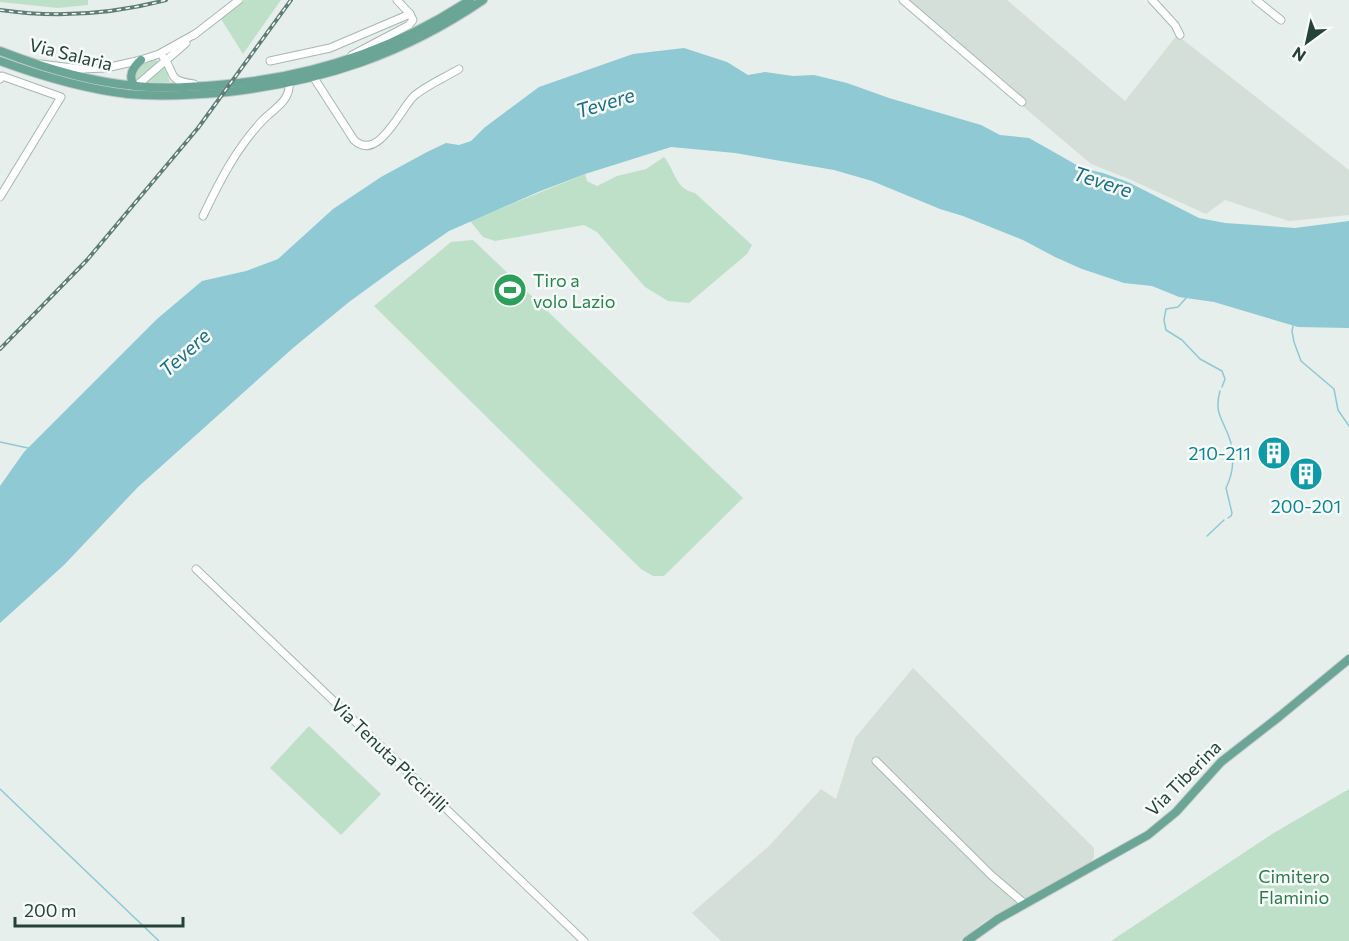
<svg xmlns="http://www.w3.org/2000/svg" width="1349" height="941" viewBox="0 0 1349 941" font-family="Commissioner,sans-serif">
<rect width="100%" height="100%" fill="#e6efeb"/>
<g fill="#d4dfda">
<polygon points="907,0 1007,0 1125,101 1177,35 1349,170 1349,215 1289,221 1225,200 1206,214 1129,179 1091,164 1019,103"/>
<polygon points="913,668 1094,848 1094,857 1091,862 985,921 960,941 721,941 692,913 769,846 821,789 836,799 855,738"/>
</g>
<g fill="#bfe0c8">
<polygon points="0,0 88,0 88,5 58,8 0,2"/>
<polygon points="244,0 281,0 243,54 221,19"/>
<path d="M153,59l6,3 -20,19 -4,-1c-1,-12 7,-19 18,-21z"/>
<polygon points="164,64 170,82 148,82 148,80"/>
<path d="M664,157c11,13 11,32 31,36l57,52 -5,9 -58,49 -21,-2 -23,-14 -48,-55 -13,-7 -89,16 -12,-4 -13,-16 115,-47 2,7 10,5 20,-10 29,-7z"/>
<polygon points="473,240 743,498 664,576 653,576 641,569 374,306 451,242"/>
<polygon points="309,726 381,794 341,835 270,768"/>
<polygon points="1349,789 1349,941 1111,941 1272,834"/>
</g>
<polygon fill="#8ec9d4" points="684,48 727,62 748,75 765,72 793,76 814,75 847,83 889,98 981,125 1000,135 1029,138 1082,168 1103,173 1128,182 1199,218 1225,223 1295,228 1349,221 1349,328 1298,327 1214,302 1179,297 1152,286 1124,283 1082,269 1055,257 1023,240 963,216 940,209 872,181 834,170 735,153 671,147 585,174 538,192 449,231 397,267 349,302 293,348 138,487 64,565 0,623 0,486 24,452 157,319 202,281 246,271 278,259 333,209 381,177 427,152 446,143 459,145 471,141 484,128 539,87 633,54"/>
<g fill="none" stroke-linecap="round" stroke-linejoin="round">
<g stroke="#8ec9d4" stroke-width="1.5">
<polyline points="1186,298 1178,307 1166,309 1164,320 1166,330 1182,340 1200,359 1222,371 1225,379 1222,387"/>
<polyline points="1293,326 1292,331 1294,342 1301,361 1334,389 1338,410 1349,426"/>
<path d="M1220,391c-6,21 2,27 9,46 6,16 5,35 -3,51l6,25 -1,3 -3,2"/>
<polyline points="0,442 28,448"/>
<polyline points="1207,536 1224,520"/>
<polyline points="0,789 159,941"/>
</g>
<defs>
<g id="minor">
<polyline points="397,0 410,14"/>
<polyline points="903,0 1022,102"/>
<polyline points="1152,0 1175,25 1180,35"/>
<polyline points="1256,0 1281,20"/>
<polyline points="194,35 239,0"/>
<polyline points="352,55 409,25 413,20 410,14"/>
<path d="M163,57c14,17 2,23 31,27"/>
<polyline points="270,61 330,48 410,14"/>
<polyline points="40,64 81,69 106,68 141,60 159,54 195,34"/>
<path d="M314,78l40,62c24,23 47,-32 60,-44 13,-11 30,-18 45,-27"/>
<polyline points="0,79 2,76 61,97 0,197"/>
<polyline points="135,87 186,43"/>
<path d="M203,216c16,-34 34,-69 60,-96 11,-11 28,-20 26,-37"/>
<polyline points="196,569 584,941"/>
<polyline points="876,761 991,875 1025,904"/>
</g>
<g id="major">
<path d="M0,51c44,17 89,31 136,35 28,3 55,1 82,-1 91,-7 176,-35 252,-85"/>
<path d="M0,61c41,15 84,28 128,33 33,3 67,1 100,-2 95,-11 176,-38 255,-92"/>
<path d="M135,86c-8,-9 -2,-19 6,-26"/>
<polyline points="967,941 998,919 1148,835 1176,812 1221,762 1280,716 1349,659"/>
</g>
</defs>
<use href="#minor" stroke="#a8b8b2" stroke-width="9"/>
<use href="#major" stroke="#c2cac8" stroke-width="10"/>
<use href="#minor" stroke="#fff" stroke-width="7"/>
<use href="#major" stroke="#6aa596" stroke-width="8"/>
<defs>
<g id="rail">
<path d="M0,10c55,8 113,4 166,-10"/>
<polyline points="0,349 87,260 198,128 291,0"/>
</g>
</defs>
<use href="#rail" stroke="#5f7d75" stroke-width="4"/>
<use href="#rail" stroke="#f7fbf9" stroke-width="1.5" stroke-dasharray="4.5" stroke-linecap="butt"/>
</g>
<defs>
<symbol id="stadium-disc" viewBox="-11 -11 22 22"><circle r="9.5" fill="#2e9e5b" stroke="#f7fbf9"/><path d="M0-5a6.5 5 0 1 0 0 10a6.5 5 0 1 0 0-10ZM-3.5-1.8h7v3.6h-7Z" fill="#fff"/></symbol>
<symbol id="building-disc" viewBox="-11 -11 22 22"><circle r="9.5" fill="#0f9aa8" stroke="#f7fbf9"/><path d="M-4-6H4V6H1V3H-1V6H-4ZM-2.5-4.3h1.7v1.8h-1.7ZM.8-4.3h1.7v1.8H.8ZM-2.5-1h1.7V.8h-1.7ZM.8-1h1.7V.8H.8Z" fill="#fff"/></symbol>
</defs>
<g fill-rule="evenodd">
<use href="#stadium-disc" x="491" y="271" width="38" height="38"/>
<use href="#building-disc" x="1255" y="434" width="38" height="38"/>
<use href="#building-disc" x="1287" y="455" width="38" height="38"/>
</g>
<g text-anchor="middle" dominant-baseline="central" stroke-width="5" stroke-linejoin="round" paint-order="stroke">
<g font-size="18" fill="#24423a" stroke="#f7fbf9">
<text transform="translate(71 54) rotate(14)">Via Salaria</text>
<text transform="translate(390 755) rotate(44)">Via Tenuta Piccirilli</text>
<text transform="translate(1183 778) rotate(-45)">Via Tiberina</text>
</g>
<g font-size="18" fill="#27864d" stroke="#f7fbf9" text-anchor="start">
<text x="533" y="280">Tiro a<tspan x="533" dy="21">volo Lazio</tspan></text>
</g>
<g font-size="18" fill="#0d838f" stroke="#f7fbf9" text-anchor="end">
<text x="1251" y="453">210-211</text>
<text x="1306" y="506" text-anchor="middle">200-201</text>
</g>
<g font-size="18" fill="#2d7a4b" stroke="#f7fbf9">
<text x="1294" y="876">Cimitero<tspan x="1294" dy="21">Flaminio</tspan></text>
</g>
<g font-size="20" font-style="italic" fill="#1c6f80" stroke="#f7fbf9">
<text transform="translate(605 102) rotate(-17)">Tevere</text>
<text transform="translate(1103 181) rotate(18)">Tevere</text>
<text transform="translate(184 352) rotate(-42)">Tevere</text>
</g>
</g>
<g transform="translate(1307 42) rotate(213)" stroke="#f7fbf9" stroke-width="4.5" paint-order="stroke">
<path d="M0-4.5L10 22L0 15L-10 22Z" fill="#24423a"/>
<text y="-9" font-size="16" font-weight="bold" text-anchor="middle" fill="#24423a">N</text>
</g>
<path d="M15 917v9h168v-9" fill="none" stroke="#24423a" stroke-width="3"/>
<text x="24" y="917" font-size="18" fill="#24423a" stroke="#f7fbf9" stroke-width="4.5" paint-order="stroke">200 m</text>
</svg>
